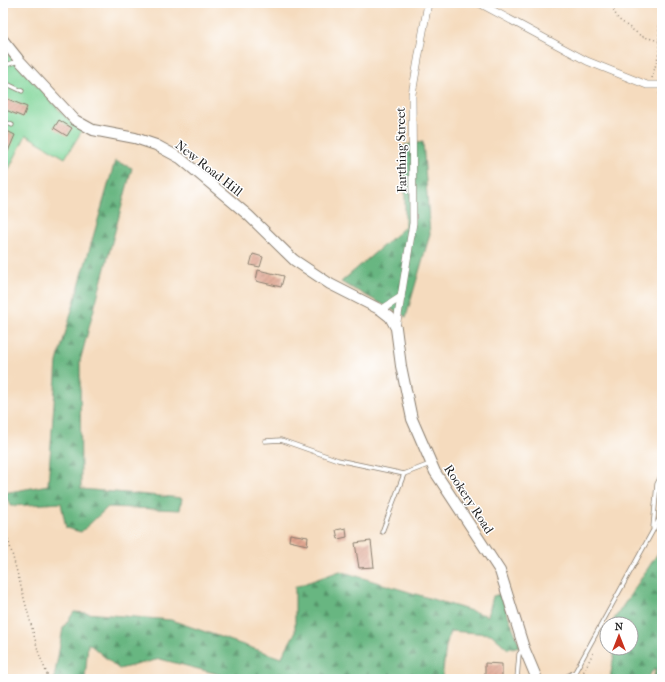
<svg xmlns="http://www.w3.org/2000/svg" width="665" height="682" viewBox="0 0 665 682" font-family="'IM FELL French Canon',serif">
<defs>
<pattern id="forest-firs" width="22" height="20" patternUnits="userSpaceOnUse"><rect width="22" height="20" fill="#68b681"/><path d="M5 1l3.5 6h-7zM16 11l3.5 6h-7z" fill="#559369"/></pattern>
<pattern id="building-hatch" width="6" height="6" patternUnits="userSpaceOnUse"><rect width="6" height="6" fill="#dfa590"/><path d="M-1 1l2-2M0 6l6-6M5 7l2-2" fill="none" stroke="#bf8d7c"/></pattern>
</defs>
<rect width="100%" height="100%" fill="#fff"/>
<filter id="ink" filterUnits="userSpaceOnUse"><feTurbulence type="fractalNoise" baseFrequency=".025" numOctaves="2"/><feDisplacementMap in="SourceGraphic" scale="8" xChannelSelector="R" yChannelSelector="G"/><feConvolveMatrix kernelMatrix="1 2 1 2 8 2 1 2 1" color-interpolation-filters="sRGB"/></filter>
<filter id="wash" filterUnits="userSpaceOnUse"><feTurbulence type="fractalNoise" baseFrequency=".012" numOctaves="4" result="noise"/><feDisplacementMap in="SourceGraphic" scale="16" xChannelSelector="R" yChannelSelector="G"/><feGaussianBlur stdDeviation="0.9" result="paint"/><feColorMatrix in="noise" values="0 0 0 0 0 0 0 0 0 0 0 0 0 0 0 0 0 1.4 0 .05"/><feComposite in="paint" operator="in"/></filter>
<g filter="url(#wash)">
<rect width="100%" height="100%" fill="#f5dbbe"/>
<polygon fill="#80d599" stroke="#4e785a" points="3,49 73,125 83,129 65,158 26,135 4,179 3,178"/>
<g fill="url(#forest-firs)" stroke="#42694e">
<polygon points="423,142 430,234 406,317 341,282 405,227 405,145"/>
<polygon points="115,161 132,168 80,361 81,489 182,498 180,510 108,507 81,532 66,528 61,503 11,506 4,493 48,485 57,362"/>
<polygon points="662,547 662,679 653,679 656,667 646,679 610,679 615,648 631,648 631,624 613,624 613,621"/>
<polygon points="340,571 488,616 493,596 500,594 520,646 508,649 491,634 450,631 446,646 442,679 237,679 160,659 119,669 88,643 85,679 54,679 63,628 74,612 171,620 281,658 295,633 295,587"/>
</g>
<g id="blocks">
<g fill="url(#building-hatch)">
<polygon points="3,97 27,107 23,117 3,109"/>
<polygon points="59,120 72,128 67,136 54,128"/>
<polygon points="3,129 15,135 3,163"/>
<polygon points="253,254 263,257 260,267 250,265"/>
<polygon points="258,270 284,276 281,287 256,281"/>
<polygon points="346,528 347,537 338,539 336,530"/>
<polygon points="290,534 308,537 307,545 289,541"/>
<polygon points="371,541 374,567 359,568 355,543"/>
<polygon points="485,663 502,664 502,679 485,679"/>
</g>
</g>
</g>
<g filter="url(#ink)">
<use href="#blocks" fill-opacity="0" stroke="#887c6d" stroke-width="1"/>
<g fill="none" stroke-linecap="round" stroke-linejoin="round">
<defs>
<g id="lane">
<polyline points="3,66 18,61"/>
<polyline points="3,82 22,91"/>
<polyline points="3,121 12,125"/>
<polyline points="265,441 281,440 338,460 404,474 430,464"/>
<polyline points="653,528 657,484 662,474"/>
<polyline points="382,532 404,474"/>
<polyline points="517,679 519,654 523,649"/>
<polyline points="562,679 575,672 662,514"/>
</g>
<g id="street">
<polyline points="479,3 587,61 647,85 662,85"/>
<polyline points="381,310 401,297"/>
<polyline points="396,328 413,223 412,94 428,3"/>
</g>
<polyline id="secondary" points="3,40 19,60 75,120 93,130 135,138 156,145 180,158 248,215 294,260 330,284 381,310 390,317 396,328 401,366 412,419 435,472 500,571 524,648 537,679"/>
</defs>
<use href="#lane" stroke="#887c6d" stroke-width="5"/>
<use href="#street" stroke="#887c6d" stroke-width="8"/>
<use href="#secondary" stroke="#887c6d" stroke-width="12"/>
<g stroke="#887c6d" stroke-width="1.5" stroke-dasharray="1 3" stroke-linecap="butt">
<polyline points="610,3 618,19 641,36 659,41"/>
<polyline points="652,78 659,53 659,27 662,11"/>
<polyline points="659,93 662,101"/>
<polyline points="3,520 39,654 49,679"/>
<polyline points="580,679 594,651"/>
</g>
<use href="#lane" stroke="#fff" stroke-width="3.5"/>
<use href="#street" stroke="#fff" stroke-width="7"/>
<use href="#secondary" stroke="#fff" stroke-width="10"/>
</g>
</g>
<g text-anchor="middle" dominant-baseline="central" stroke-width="3" stroke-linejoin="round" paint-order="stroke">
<g font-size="13" fill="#1c1c1c" stroke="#fff">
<text transform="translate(401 150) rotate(-91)">Farthing Street</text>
<text transform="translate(209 168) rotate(38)">New Road Hill</text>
<text transform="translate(469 499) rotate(57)">Rookery Road</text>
</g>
</g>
<rect width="665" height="682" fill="none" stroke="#fff" stroke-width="16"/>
<g transform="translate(619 636)"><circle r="19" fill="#ffffff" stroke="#a4a4a4"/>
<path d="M0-3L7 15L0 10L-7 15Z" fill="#c8321e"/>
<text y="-6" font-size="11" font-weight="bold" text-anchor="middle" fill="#1c1c1c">N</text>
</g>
</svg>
